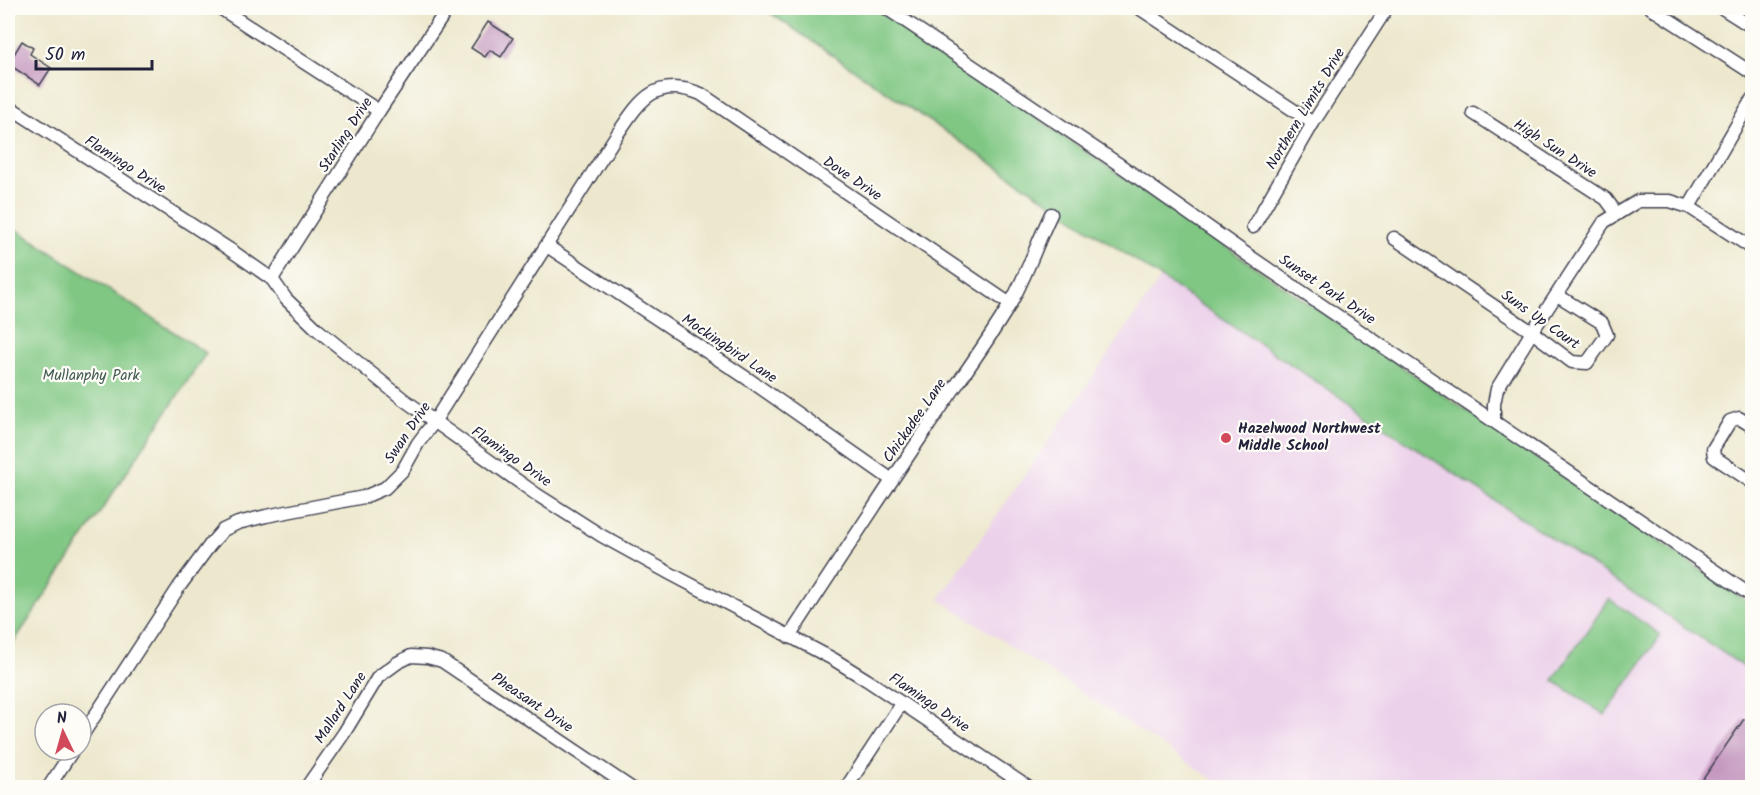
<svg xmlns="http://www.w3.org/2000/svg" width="1760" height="795" viewBox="0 0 1760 795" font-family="Kalam,sans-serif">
<rect width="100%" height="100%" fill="#fdfcf7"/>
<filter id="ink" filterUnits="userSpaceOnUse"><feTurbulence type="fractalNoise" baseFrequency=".0167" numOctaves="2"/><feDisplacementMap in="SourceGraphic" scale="12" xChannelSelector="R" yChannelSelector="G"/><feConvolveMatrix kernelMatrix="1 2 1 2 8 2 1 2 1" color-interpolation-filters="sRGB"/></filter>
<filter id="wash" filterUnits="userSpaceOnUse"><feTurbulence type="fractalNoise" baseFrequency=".008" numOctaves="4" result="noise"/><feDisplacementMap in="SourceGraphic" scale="24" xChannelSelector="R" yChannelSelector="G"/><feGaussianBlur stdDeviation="1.35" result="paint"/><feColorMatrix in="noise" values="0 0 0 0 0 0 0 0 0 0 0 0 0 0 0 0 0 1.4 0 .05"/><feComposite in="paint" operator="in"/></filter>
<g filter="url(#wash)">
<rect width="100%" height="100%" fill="#ede8cd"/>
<polygon fill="#ecd1ea" points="1161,278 1752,672 1752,787 1225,787 939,599"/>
<g fill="#80c783" stroke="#51745f" stroke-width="1.5">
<polygon points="763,8 875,8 1752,605 1752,672 1161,278"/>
<polygon points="8,224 206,353 8,651"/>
<polygon points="1609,599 1661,635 1605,715 1553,680"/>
</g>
<g id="blocks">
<g fill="#c498c0">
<polygon points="488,22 513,38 501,57 490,50 485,57 471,48"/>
<polygon points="22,41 33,48 30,54 51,68 40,85 8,64"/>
<polygon points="1744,719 1752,725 1752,788 1697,788"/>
</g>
</g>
</g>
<g filter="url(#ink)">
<use href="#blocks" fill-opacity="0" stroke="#404051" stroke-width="1.5"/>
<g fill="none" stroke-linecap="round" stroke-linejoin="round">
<defs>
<g id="minor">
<polyline points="220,8 379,111"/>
<polyline points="886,8 1117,163 1252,258 1752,596"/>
<polyline points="1139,8 1313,123"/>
<polyline points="1651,8 1752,73"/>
<polyline points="1722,8 1752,27"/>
<polyline points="8,106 229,249 272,279 286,299 318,330 403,399 536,494 602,536 671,574 833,659 867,680 1029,788"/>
<polyline points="1473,113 1606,199 1617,214"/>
<polyline points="1689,207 1752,99"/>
<polyline points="1253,227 1313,123 1387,8"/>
<polyline points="1394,238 1532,332 1572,362 1587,363 1607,335 1602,323 1557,295"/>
<polyline points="547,246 748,379 892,480"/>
<polyline points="272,279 379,111 448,8"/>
<polyline points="1494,421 1494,404 1497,389 1532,332 1604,222 1625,209 1638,201 1670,201 1689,207 1752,248"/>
<polyline points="1752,426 1739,418 1730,421 1713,449 1714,457 1752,482"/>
<path d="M789,637c45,-69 90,-138 136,-206 28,-42 58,-82 84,-125 17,-29 27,-61 42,-92"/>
<path d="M81,737l98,-150 31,-42 13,-15 15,-7 28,-7 98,-19 21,-9 18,-18 15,-27 16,-21 180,-283c25,-36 38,-64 87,-45l309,210"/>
<polyline points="48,788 73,750"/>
<polyline points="306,788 344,733 378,677 397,663 411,656 427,657 442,661 631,788"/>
<polyline points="846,788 901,704"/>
</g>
</defs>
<use href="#minor" stroke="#404051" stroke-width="15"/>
<use href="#minor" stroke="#fff" stroke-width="12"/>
</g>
</g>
<circle fill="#d1495b" stroke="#fdfcf7" stroke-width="2" cx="1226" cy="438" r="6"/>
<g text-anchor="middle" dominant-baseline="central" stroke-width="4.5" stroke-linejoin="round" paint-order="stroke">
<g font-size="15" fill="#22223b" stroke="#fdfcf7">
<text transform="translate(1306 109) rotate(-59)">Northern Limits Drive</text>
<text transform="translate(346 135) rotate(-57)">Starling Drive</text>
<text transform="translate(1555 149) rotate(33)">High Sun Drive</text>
<text transform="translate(125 165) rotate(33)">Flamingo Drive</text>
<text transform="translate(852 179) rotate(34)">Dove Drive</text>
<text transform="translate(1327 290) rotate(34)">Sunset Park Drive</text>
<text transform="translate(1540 320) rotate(35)">Suns Up Court</text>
<text transform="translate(729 349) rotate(34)">Mockingbird Lane</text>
<text transform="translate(915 421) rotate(-55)">Chickadee Lane</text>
<text transform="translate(408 433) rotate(-56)">Swan Drive</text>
<text transform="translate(511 457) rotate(35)">Flamingo Drive</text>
<text transform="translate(532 703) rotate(34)">Pheasant Drive</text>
<text transform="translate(929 703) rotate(34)">Flamingo Drive</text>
<text transform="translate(341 708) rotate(-57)">Mallard Lane</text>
</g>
<g font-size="15" fill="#435c54" stroke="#fdfcf7">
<text x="91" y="376">Mullanphy Park</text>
</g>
<g font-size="15" font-weight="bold" fill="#22223b" stroke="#fdfcf7" text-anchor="start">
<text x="1238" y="429">Hazelwood Northwest<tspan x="1238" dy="17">Middle School</tspan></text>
</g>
</g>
<rect width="1760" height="795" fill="none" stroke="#fdfcf7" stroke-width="30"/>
<g transform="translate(63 732) rotate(355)"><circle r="28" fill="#fdfcf7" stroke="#a5a5ac" stroke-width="1.5"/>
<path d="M0-4.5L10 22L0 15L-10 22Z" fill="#d1495b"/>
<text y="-9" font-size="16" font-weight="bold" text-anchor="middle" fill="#22223b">N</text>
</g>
<path d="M36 60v9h116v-9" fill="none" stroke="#22223b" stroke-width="3"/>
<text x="45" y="60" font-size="18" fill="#22223b" stroke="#fdfcf7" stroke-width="4.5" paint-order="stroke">50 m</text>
</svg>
